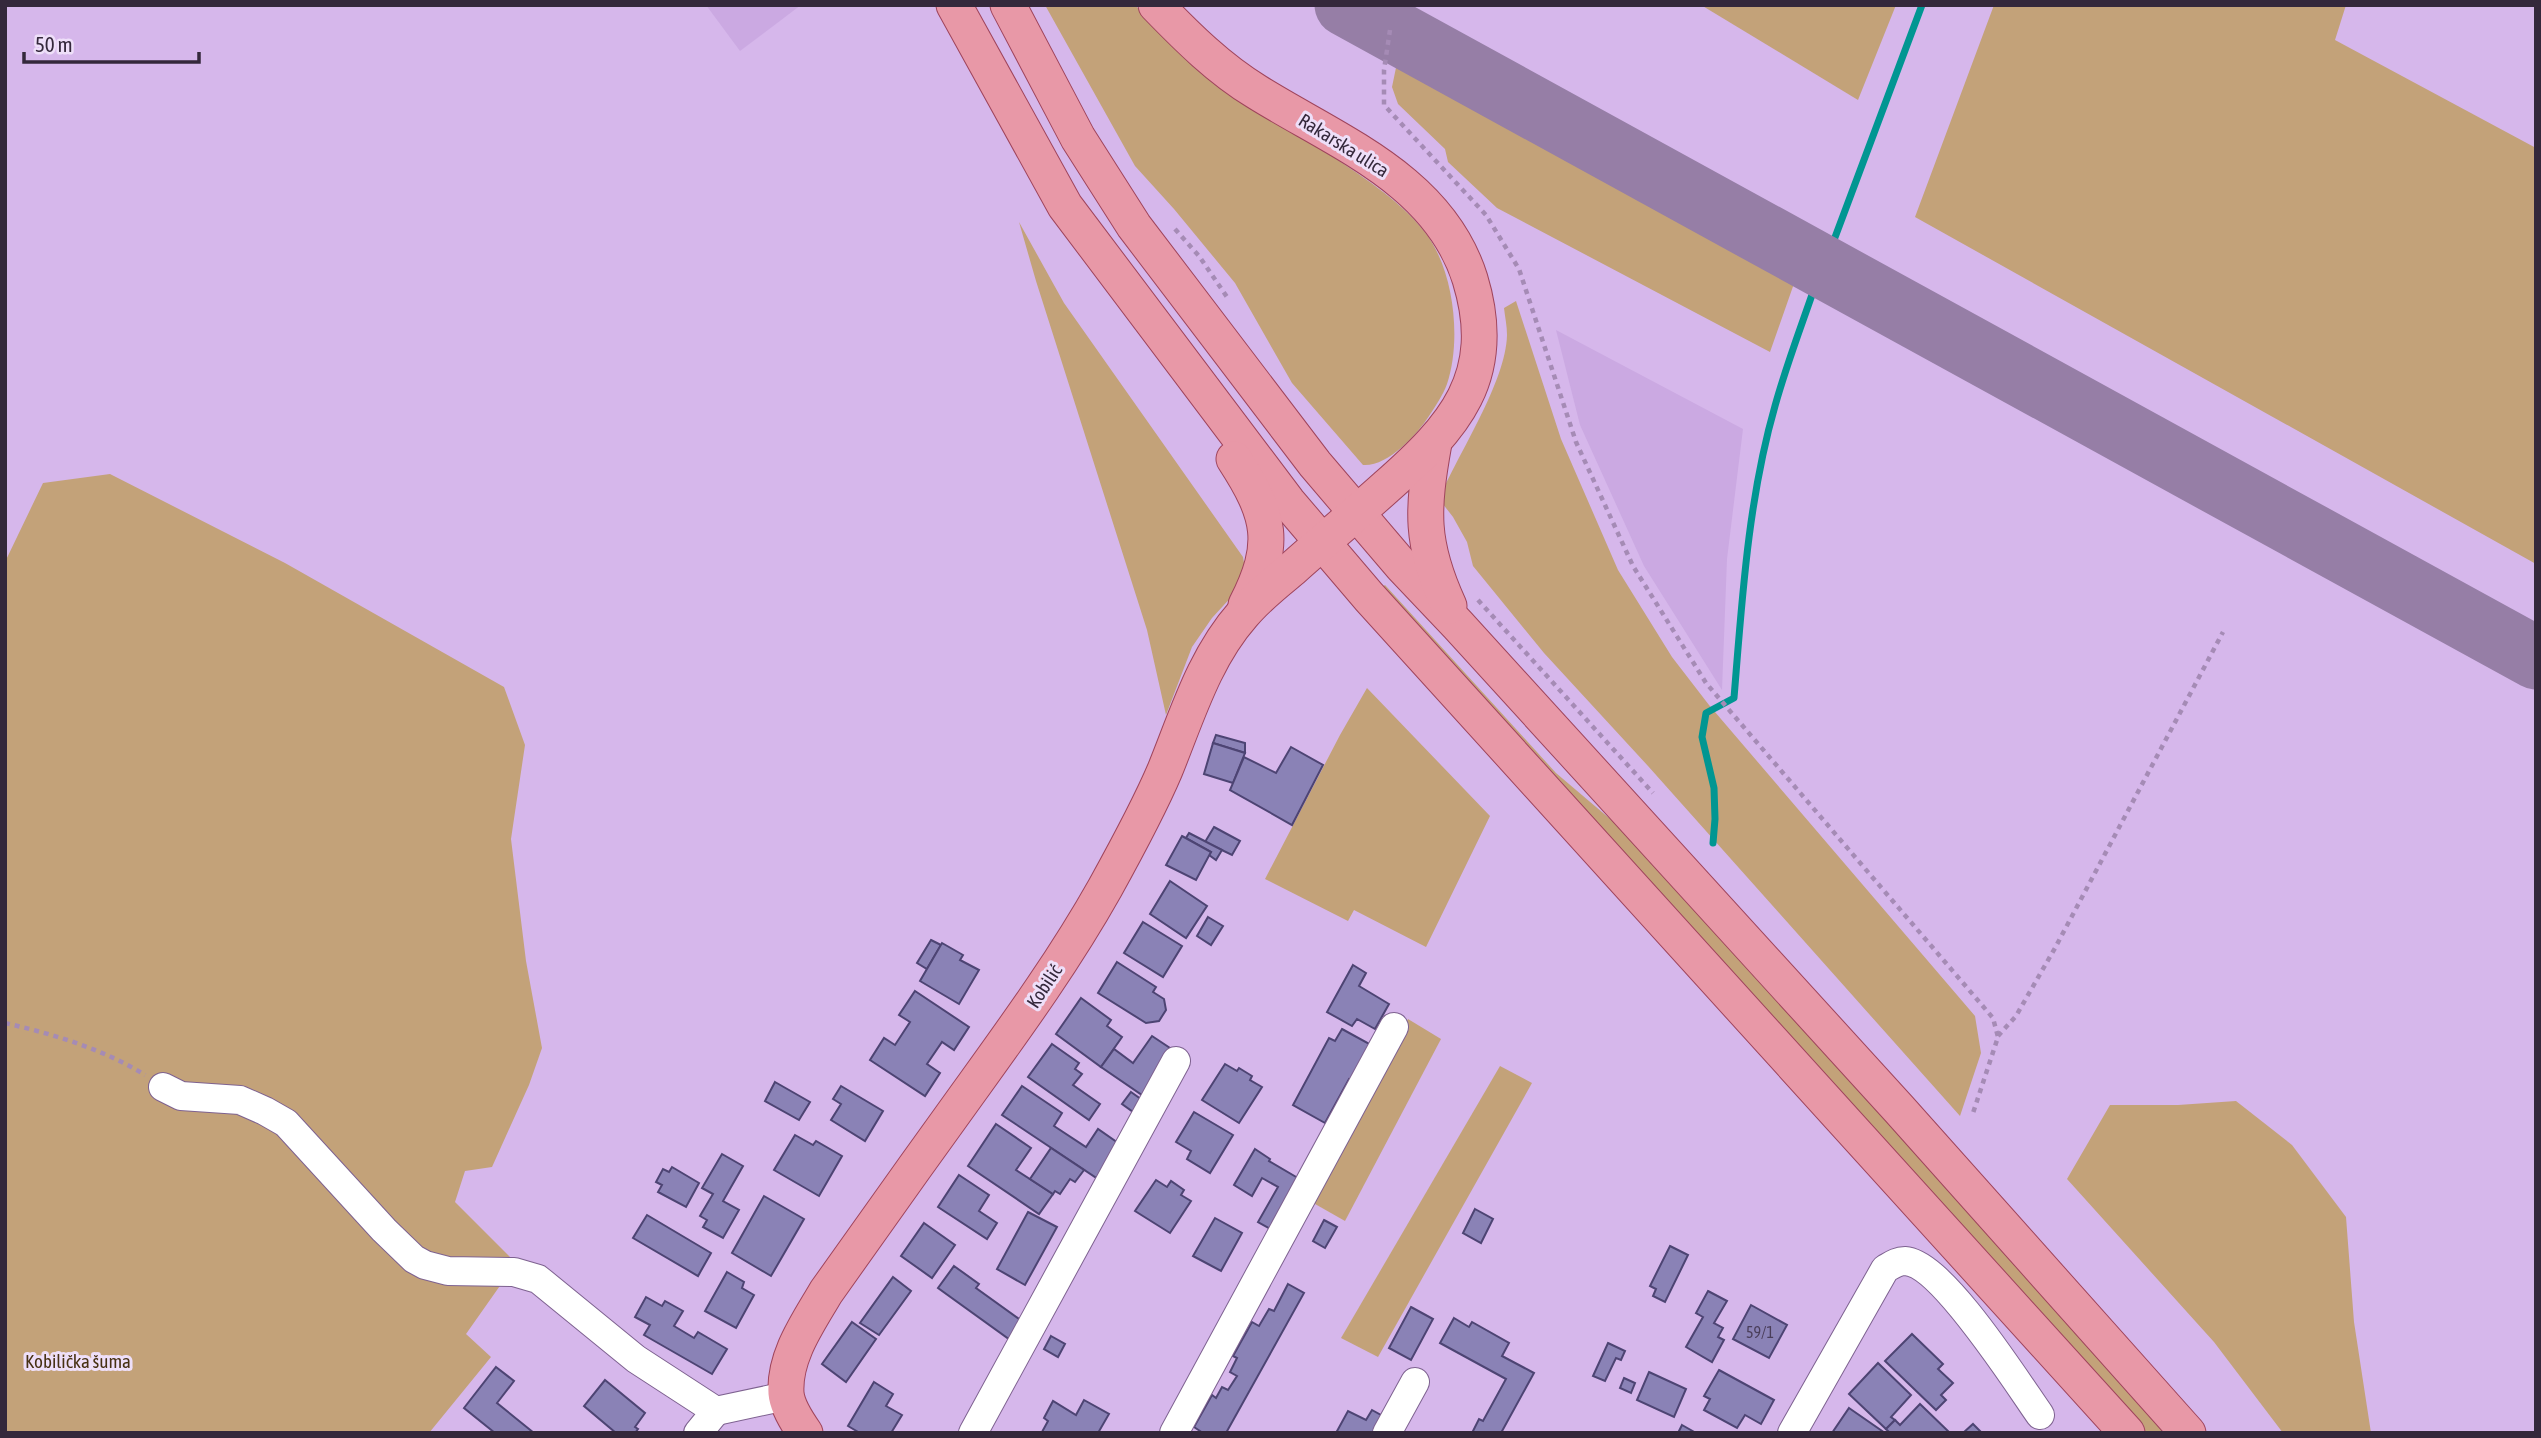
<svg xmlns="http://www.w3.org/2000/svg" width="2541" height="1438" viewBox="0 0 2541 1438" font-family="'Asap Condensed',sans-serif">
<rect width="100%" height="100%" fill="#d6b7eb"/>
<g fill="#cba9e2">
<polygon points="706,5 801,5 740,51"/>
<polygon points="1556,330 1743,429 1727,559 1722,690 1644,566 1580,425"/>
</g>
<g fill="#c3a279">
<path d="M1045,5h90l18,21c57,42 115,83 172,125 34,24 73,47 99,80 30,37 38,109 23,153 -4,11 -12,23 -18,32 -12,19 -42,51 -66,49l-71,-82 -57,-100 -61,-74 -39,-43z"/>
<polygon points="1701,5 1896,5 1858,100"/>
<polygon points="1994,5 2346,5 2335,40 2536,148 2536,564 1915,217"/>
<polygon points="1398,58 1797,275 1770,352 1497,208 1448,162 1445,149 1398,104 1392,87"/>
<polygon points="1019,222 1064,303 1243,557 1246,574 1234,594 1212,618 1192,647 1166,715 1147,630 1036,281"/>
<path d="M1516,301l45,138 57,131 54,87 37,48 266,311 6,37 -21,63 -312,-350 -104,-113 -71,-87 -6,-24 -14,-25 -14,-18c19,-45 67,-117 68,-164 0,-9 -2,-18 -3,-27z"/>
<polygon points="110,474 285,563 504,687 525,745 511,839 526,961 542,1048 529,1085 492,1167 465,1171 455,1202 516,1263 466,1334 491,1357 429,1433 5,1433 5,562 43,483"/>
<polygon points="1385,585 1556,773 1629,835 1805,1027 2166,1433 2141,1433 1381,588"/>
<polygon points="1367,688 1490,816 1426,947 1354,910 1348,921 1265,879 1340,735"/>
<polygon points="1408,1019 1441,1039 1345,1221 1308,1200"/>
<polygon points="1500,1066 1532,1083 1378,1357 1341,1338"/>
<polygon points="2236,1101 2292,1145 2346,1217 2354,1322 2371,1433 2283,1433 2214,1342 2067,1179 2110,1105 2178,1105"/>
</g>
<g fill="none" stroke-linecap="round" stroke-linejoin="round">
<g stroke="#019692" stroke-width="7">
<polyline points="1831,248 1922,5"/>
<path d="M1713,843l2,-24 -1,-31 -12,-51 4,-24 28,-15c8,-98 14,-198 41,-292 11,-40 26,-79 39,-117"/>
</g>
<polyline stroke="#967ea6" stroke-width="63" points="1346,5 2536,658"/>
</g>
<g fill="#8a82b6" stroke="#4d4473" stroke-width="2">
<polygon points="1216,735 1245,743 1245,753 1213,743"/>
<polygon points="1213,743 1245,753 1233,783 1204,774"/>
<polygon points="1291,747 1323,765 1292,825 1230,790 1244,757 1276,773"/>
<polygon points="1214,827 1240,841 1232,855 1205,842"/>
<polygon points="1189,833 1222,850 1216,860 1209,855 1211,852 1186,838"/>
<polygon points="1182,836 1211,852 1196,880 1166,865"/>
<polygon points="1170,881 1207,906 1186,938 1150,914"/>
<polygon points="1208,917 1223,926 1211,945 1197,936"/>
<polygon points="1143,922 1182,946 1163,977 1124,953"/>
<polygon points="931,940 941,945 927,969 917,963"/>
<polygon points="942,943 963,955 960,960 979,970 959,1004 920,981"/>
<polygon points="1117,962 1156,987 1153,992 1164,999 1166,1010 1159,1021 1146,1023 1098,993"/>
<polygon points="1353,965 1366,973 1359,986 1389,1004 1375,1029 1357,1019 1352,1026 1327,1012"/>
<polygon points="915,991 969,1027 954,1050 942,1042 927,1064 940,1073 925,1096 870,1060 884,1038 895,1045 910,1022 899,1015"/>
<polygon points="1081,998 1111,1020 1107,1026 1122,1037 1101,1067 1056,1034"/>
<polygon points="1342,1029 1375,1047 1351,1080 1349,1079 1325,1123 1293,1105 1329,1038 1335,1041"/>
<polygon points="1152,1036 1173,1050 1142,1095 1101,1067 1114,1049 1133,1063"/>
<polygon points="1052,1044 1079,1063 1075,1069 1082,1074 1073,1085 1100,1104 1089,1120 1028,1077"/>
<polygon points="1225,1064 1237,1071 1239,1068 1252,1076 1250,1080 1262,1087 1239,1123 1202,1100"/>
<polygon points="775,1082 810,1102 799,1120 765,1101"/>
<polygon points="841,1086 883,1111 865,1141 831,1120 841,1104 833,1099"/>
<polygon points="1022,1086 1062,1113 1054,1126 1086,1147 1098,1129 1121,1145 1098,1179 1002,1115"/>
<polygon points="1131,1092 1145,1102 1136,1114 1122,1104"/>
<polygon points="1194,1112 1233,1135 1210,1173 1187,1159 1191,1151 1176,1142"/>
<polygon points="996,1124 1031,1148 1016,1170 1053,1194 1039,1214 968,1166"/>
<polygon points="795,1135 813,1145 816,1141 842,1156 819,1196 774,1170"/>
<polygon points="1051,1148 1084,1170 1075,1182 1070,1179 1060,1194 1055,1191 1053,1194 1030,1179"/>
<polygon points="1255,1149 1270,1159 1269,1161 1303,1181 1274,1231 1258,1222 1278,1187 1262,1178 1252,1196 1234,1185"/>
<polygon points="722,1154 743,1166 723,1201 739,1210 723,1238 703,1227 707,1220 700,1216 713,1194 702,1188"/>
<polygon points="672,1167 699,1183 686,1207 658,1192 662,1185 656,1182 663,1169 669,1172"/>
<polygon points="959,1175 989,1195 979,1211 997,1223 987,1239 938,1207"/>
<polygon points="1156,1180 1167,1187 1171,1181 1184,1190 1181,1195 1191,1201 1170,1233 1135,1211"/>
<polygon points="764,1196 804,1219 771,1276 732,1253"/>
<polygon points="1475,1209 1493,1219 1481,1243 1463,1233"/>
<polygon points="1028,1212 1057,1227 1025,1285 997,1269"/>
<polygon points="647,1215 711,1253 698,1276 633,1238"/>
<polygon points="1215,1218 1242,1233 1221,1271 1193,1256"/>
<polygon points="1324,1220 1337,1227 1325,1248 1313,1241"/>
<polygon points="924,1223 955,1245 932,1278 901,1256"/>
<polygon points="1670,1246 1688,1255 1665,1302 1653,1296 1656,1289 1650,1286"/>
<polygon points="954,1266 979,1284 976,1288 1026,1324 1013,1342 938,1288"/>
<polygon points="727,1272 744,1282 742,1288 754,1295 736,1328 705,1311"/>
<polygon points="893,1277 911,1291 879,1335 860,1323"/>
<polygon points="1288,1284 1304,1293 1226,1433 1203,1433 1194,1427 1212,1395 1216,1398 1222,1387 1228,1390 1237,1376 1230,1372 1237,1358 1233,1356 1252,1322 1259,1326 1269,1309 1274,1311"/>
<polygon points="1708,1291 1727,1301 1714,1323 1723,1328 1718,1337 1724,1340 1712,1362 1686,1347 1703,1317 1696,1313"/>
<polygon points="646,1297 662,1306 665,1301 683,1311 674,1326 694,1338 698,1332 727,1349 712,1374 644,1335 650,1325 635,1317"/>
<polygon points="1751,1305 1787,1325 1769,1358 1733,1339"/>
<polygon points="1411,1307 1433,1319 1411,1360 1389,1348"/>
<polygon points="1454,1318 1469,1327 1472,1322 1509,1343 1502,1356 1534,1373 1501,1433 1472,1433 1479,1419 1483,1421 1506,1379 1440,1343"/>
<polygon points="852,1322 876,1339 846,1382 822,1364"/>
<polygon points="1912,1334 1943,1364 1938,1369 1953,1383 1941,1395 1946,1400 1936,1410 1885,1361"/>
<polygon points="1051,1336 1065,1344 1058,1357 1044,1349"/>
<polygon points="1608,1343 1625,1351 1621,1360 1616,1358 1605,1381 1593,1376"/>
<polygon points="1878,1363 1911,1395 1891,1417 1895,1420 1886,1429 1849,1394"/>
<polygon points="496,1367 514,1381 497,1403 534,1433 495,1433 464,1408"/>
<polygon points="1719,1370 1774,1400 1761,1424 1745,1415 1737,1428 1704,1410 1710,1399 1704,1396"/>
<polygon points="1649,1372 1686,1389 1674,1417 1637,1400"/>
<polygon points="1624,1378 1635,1383 1631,1393 1620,1388"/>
<polygon points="605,1380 645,1413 635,1427 638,1429 635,1433 616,1433 584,1406"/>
<polygon points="874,1382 893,1394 886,1406 902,1415 891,1433 860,1433 848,1426"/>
<polygon points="1084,1400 1109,1414 1098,1433 1042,1432 1048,1421 1044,1418 1053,1401 1076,1415"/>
<polygon points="1920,1404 1950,1433 1890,1433 1886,1429 1895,1420 1900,1425"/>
<polygon points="1849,1408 1885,1433 1832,1433"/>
<polygon points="1372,1410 1388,1419 1380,1433 1336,1433 1348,1411 1366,1420"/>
<polygon points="1973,1424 1982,1433 1963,1433"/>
<polygon points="1682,1425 1696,1433 1678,1433"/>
</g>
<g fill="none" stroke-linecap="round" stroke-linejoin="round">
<defs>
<g id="minor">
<polyline points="163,1087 181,1096 240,1100 265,1111 286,1123 384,1230 414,1259 425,1265 448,1271 514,1272 538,1279 636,1359 716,1411 786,1396"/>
<polyline points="698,1433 716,1411"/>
<polyline points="973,1433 1176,1061"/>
<polyline points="1174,1433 1394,1027"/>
<polyline points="1387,1433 1415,1382"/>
<path d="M1792,1433l93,-164c7,-4 12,-8 20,-8 37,2 113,123 135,154"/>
</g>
<g id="major">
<polyline points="954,5 1065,206 1288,502 1369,597 2127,1433"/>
<polyline points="1008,5 1078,138 1134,226 1315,464 1402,566 1458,625 1899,1109 2188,1433"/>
<path d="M1434,443c-12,67 -14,100 15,163"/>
<path d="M1234,459c37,57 43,85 12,146"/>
<path d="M805,1433c-7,-10 -18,-27 -19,-40 -2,-37 22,-70 40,-101 46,-65 93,-131 140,-196 49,-68 98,-135 139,-208 21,-38 43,-78 60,-118 22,-54 39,-112 78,-156 14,-17 32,-31 49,-45 31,-28 63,-54 94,-82 68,-60 114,-110 84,-208 -31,-99 -133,-137 -213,-187 -38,-23 -70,-55 -101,-87"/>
</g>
</defs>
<use href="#minor" stroke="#7e6290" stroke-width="30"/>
<use href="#major" stroke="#9f445c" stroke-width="37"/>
<g stroke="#a58bb5" stroke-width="4.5" stroke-dasharray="5 5" stroke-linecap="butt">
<polyline points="1390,30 1384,70 1384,105 1486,215 1519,269 1576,442 1633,566 1706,683 1993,1018 1998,1037 1973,1113"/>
<polyline points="1175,229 1199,256 1227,297"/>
<polyline points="1478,600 1653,793"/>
<path d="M5,1023c48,11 98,26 140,52"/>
<polyline points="1998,1036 2016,1016 2055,948 2223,632"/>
</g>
<use href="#minor" stroke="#fff" stroke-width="28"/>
<use href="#major" stroke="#e898a7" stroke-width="35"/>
</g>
<g text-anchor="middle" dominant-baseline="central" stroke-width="6" stroke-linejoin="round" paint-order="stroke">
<g font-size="16" fill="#4a3e5a">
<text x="1760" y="1332">59/1</text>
</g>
<g font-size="19" fill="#34283b" stroke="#eedff9">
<text transform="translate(1344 145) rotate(32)">Rakarska ulica</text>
<text transform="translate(1044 986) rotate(-57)">Kobilić</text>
</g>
<g font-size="19" fill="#473114" stroke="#eedff9">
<text x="78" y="1361">Kobilička šuma</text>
</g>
</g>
<rect width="2541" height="1438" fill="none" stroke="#34283b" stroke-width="14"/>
<path d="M24 52v10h175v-10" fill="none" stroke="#34283b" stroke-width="3.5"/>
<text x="35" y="52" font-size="21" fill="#34283b" stroke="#eedff9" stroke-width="5" paint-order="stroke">50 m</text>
</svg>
